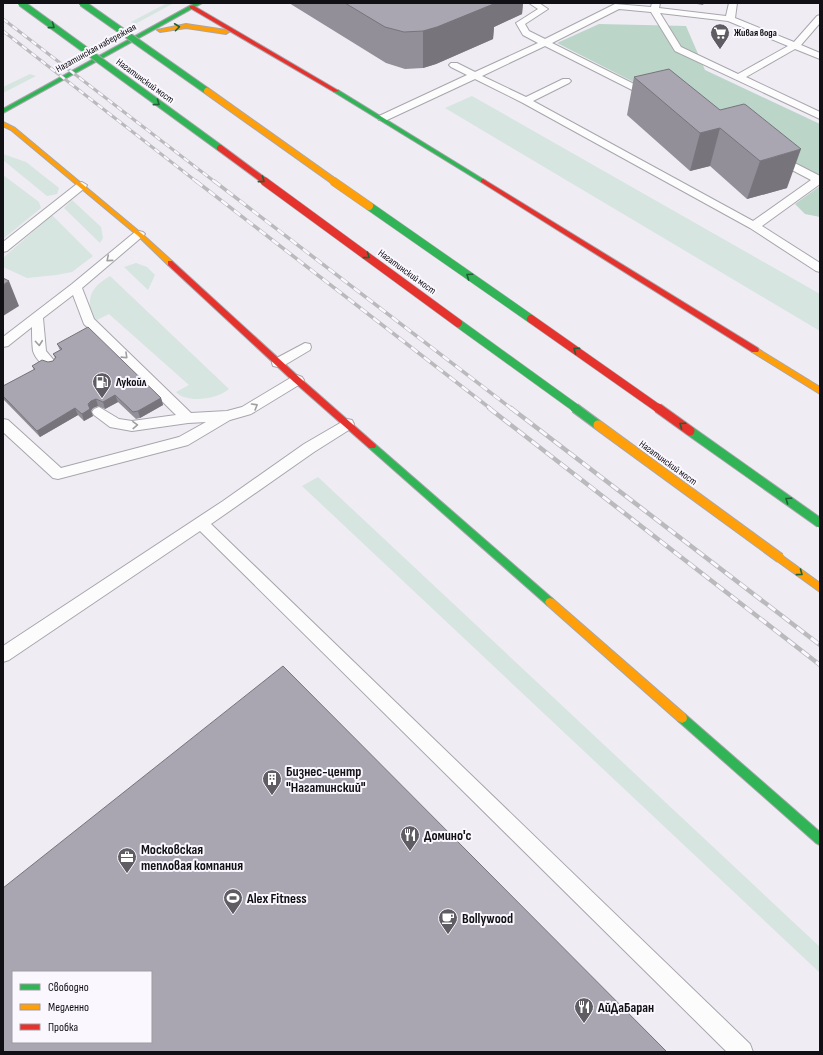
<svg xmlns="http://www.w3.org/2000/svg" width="823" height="1055" viewBox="0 0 823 1055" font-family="'Sofia Sans Condensed',sans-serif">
<rect width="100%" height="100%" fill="#efecf4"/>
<g fill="#d6e5df">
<polygon points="167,3 174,3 135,24 131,22"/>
<polygon points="30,74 36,76 3,93 3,87"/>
<polygon points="472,96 820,294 820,331 445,108"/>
<polygon points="3,154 26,162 59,188 57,194 47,196 3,160"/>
<polygon points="3,175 39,202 41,208 3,239"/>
<polygon points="72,200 101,227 103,238 100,243 64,208"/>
<polygon points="52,215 93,256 72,272 56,275 27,278 3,267 3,258"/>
<polygon points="136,263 147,267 155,275 148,290 124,267"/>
<path d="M110,276l119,113c-11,10 -42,15 -53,3l13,-7 -80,-71 -12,6c-5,-4 -7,-7 -7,-14 -1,-15 7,-22 20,-30z"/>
<polygon points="318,477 820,947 820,973 302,486"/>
</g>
<g fill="#bbd5c9">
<polygon points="599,24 686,26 705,70 820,124 820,177 557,43"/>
<polygon points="820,186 820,217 805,214 795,204"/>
</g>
<polygon fill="#efecf4" points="3,3 110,3 129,16 28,68 3,48"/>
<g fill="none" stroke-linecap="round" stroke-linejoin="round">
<defs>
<g id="lane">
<path d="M529,3h10l9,6 -23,15 4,7 16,8 70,-35 36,3 1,-4h8l-1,5 67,8 3,-13h8l-2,15 59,24 23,-26 3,-1v8l-19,22 19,8v6l-25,-10 -49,28 74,35v7l-145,-68 -24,-39 -32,-3 -67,34 102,51 2,2 -2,2h-6l-103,-52 -63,30 44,21 37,-18h6l2,2 -2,2 -36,18 220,120 58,-41 -38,-20 -1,-2 1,-2h8l39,20v8l-58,42 58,37v9l-4,-1 -66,-43 -227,-125 -48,-24 -88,41h-8l-1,-2 1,-2 88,-41 -16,-8 -2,-2 2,-2h6l18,9 63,-29 -15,-8 -7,-12 22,-14zM660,13l68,8 60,25 -50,28 -57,-27z"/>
<polygon points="82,182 87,185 86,187 7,251 3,252 3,242 78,183"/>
<path d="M139,231l4,1 2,2 -2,2 -61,52 12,31 97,94 36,-2 15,-4 50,-30 5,-2 5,2 2,3 -2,3 -51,31 -21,6 -42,25 -130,34 -5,-1 -50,-46v-13l5,1 53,48 118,-31 27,-15 -18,1 -56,8 -22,-4 -16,-12 -2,-3 2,-3 5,-2 20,12 13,2 44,-6 -92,-91 -11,-29 -30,23 3,33 11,13 -2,3c-9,3 -19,-7 -22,-16 -1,-8 -1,-16 -1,-24l-24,19 -5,1v-10l69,-53 63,-52z"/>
<polygon points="305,343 310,344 311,347 310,350 283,366 278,367 273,366 272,363 273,360"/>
<polygon points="347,419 352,420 354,424 352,428 314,452 211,524 750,1044 753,1052 727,1052 200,531 9,660 3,662 3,646 223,501 304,444"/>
</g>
<g id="fast">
<polygon points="195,3 202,3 3,113 3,109"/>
<polygon points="334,90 338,90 486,181 481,182 334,92"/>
<polygon points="372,443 375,444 553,599 555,602 553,605 550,606 547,605 369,448 368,446 369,444"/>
<polygon points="682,713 686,715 820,832 820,845 816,843 678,721 677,718 678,715"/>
</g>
<g id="slow">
<polygon points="186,24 226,30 229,32 226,34 186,28 160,32 157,30"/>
<polygon points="3,122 15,128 141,233 172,261 172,265 168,265 137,235 11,130 3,126"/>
<polygon points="755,347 820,387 820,394 752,352 751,350"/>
<polygon points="780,554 820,583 820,592 777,561 775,558 777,555"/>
<polygon points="550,598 553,599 686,715 687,718 686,721 682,723 678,721 547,605 545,602 547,599"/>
</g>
<g id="jam">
<polygon points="190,6 194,6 339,91 334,92 190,8"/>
<polygon points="483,179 758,348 759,350 758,352 752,352 481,182 481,180"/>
<polygon points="168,261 172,261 300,378 375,444 376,446 375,448 369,448 294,382 168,265"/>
</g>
</defs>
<use href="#lane" stroke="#a8a6ac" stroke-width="2"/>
<use href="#fast" stroke="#a8a6ac" stroke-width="2"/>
<use href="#slow" stroke="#a8a6ac" stroke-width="2"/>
<use href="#jam" stroke="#a8a6ac" stroke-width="2"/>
<use href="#lane" fill="#fdfcfd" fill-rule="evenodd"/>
<use href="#fast" fill="#30b455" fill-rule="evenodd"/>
<use href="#slow" fill="#ff9f0a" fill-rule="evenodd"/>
<use href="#jam" fill="#e5322d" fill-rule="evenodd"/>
<defs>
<g id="rail-far2">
<polyline points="3,19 215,182"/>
<polyline points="3,31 197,182"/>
</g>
<g id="rail-far1">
<polyline points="196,181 491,409"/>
<polyline points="214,181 512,409"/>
</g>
<g id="rail">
<polyline points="489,408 820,665"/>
<polyline points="511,408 820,645"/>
</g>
</defs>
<use href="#rail-far2" stroke="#bababc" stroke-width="3"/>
<use href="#rail-far1" stroke="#bababc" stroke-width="3.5"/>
<use href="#rail" stroke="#bababc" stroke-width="4.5"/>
<use href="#rail-far2" stroke="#faf8fe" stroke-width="2" stroke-dasharray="6" stroke-linecap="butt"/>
<use href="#rail-far1" stroke="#faf8fe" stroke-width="2.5" stroke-dasharray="8" stroke-linecap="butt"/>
<use href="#rail" stroke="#faf8fe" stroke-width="3" stroke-dasharray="9" stroke-linecap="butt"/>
<defs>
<g id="fast-bridge-far2">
<polyline points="21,3 220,148"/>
<polyline points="82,3 207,91"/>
</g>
<g id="fast-bridge-far1">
<polyline points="369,206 531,319"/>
<polyline points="458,323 577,409"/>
</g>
<g id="fast-bridge">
<polyline points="575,408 598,425"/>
<polyline points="690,431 820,523"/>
</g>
<polyline id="slow-bridge-far2" points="207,91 335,182"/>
<polyline id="slow-bridge-far1" points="333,181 369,206"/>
<polyline id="slow-bridge" points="598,425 780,558"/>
<polyline id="jam-bridge-far2" points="220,148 266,182"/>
<g id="jam-bridge-far1">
<polyline points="264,181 458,323"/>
<polyline points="531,319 659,409"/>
</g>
<polyline id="jam-bridge" points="658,408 690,431"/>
</defs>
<use href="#fast-bridge-far2" stroke="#a8a6ac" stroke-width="8" stroke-linecap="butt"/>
<use href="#fast-bridge-far1" stroke="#a8a6ac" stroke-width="9" stroke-linecap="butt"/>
<use href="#fast-bridge" stroke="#a8a6ac" stroke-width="11" stroke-linecap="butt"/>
<use href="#slow-bridge-far2" stroke="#a8a6ac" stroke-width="8" stroke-linecap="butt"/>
<use href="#slow-bridge-far1" stroke="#a8a6ac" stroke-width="9" stroke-linecap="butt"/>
<use href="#slow-bridge" stroke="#a8a6ac" stroke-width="11" stroke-linecap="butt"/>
<use href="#jam-bridge-far2" stroke="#a8a6ac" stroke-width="8" stroke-linecap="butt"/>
<use href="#jam-bridge-far1" stroke="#a8a6ac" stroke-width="9" stroke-linecap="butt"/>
<use href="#jam-bridge" stroke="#a8a6ac" stroke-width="11" stroke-linecap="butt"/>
<use href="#fast-bridge-far2" stroke="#30b455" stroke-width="6"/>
<use href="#fast-bridge-far1" stroke="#30b455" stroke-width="8"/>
<use href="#fast-bridge" stroke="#30b455" stroke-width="9"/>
<use href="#slow-bridge-far2" stroke="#ff9f0a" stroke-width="6"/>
<use href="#slow-bridge-far1" stroke="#ff9f0a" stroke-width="8"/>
<use href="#slow-bridge" stroke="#ff9f0a" stroke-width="9"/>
<use href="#jam-bridge-far2" stroke="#e5322d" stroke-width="6"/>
<use href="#jam-bridge-far1" stroke="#e5322d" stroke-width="8"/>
<use href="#jam-bridge" stroke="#e5322d" stroke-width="9"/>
</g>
<g fill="#928f98">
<polygon points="289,3 523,3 522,14 494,27 493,39 436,64 423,68 405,69 386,63"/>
<polygon points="691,3 704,3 703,5"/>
<polygon points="634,77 720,110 787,188 747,199 710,166 690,171 627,115"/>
<polygon points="57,344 161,398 163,405 140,418 136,419 118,402 105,409 98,406 93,408 91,411 93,416 84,421 78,415 40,437 3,399 3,386 34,370 32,366 53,361 55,358 53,354 60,350"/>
</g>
<g fill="#77747c">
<polygon points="481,3 523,3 522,14 494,27 493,39 436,64 423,68 423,31"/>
<polygon points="720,128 710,166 690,171 700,133"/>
<polygon points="801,149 787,188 747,199 760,161"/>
<polygon points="9,281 19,306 3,316 3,285"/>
<polygon points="115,395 118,402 105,409 103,402"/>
<polygon points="161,398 163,405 140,418 138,411"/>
<polygon points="96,399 98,406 93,408 91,411 93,416 84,421 82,414 91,401"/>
<polygon points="75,408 78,415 40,437 37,431"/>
</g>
<g fill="#aaa6b1" stroke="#77747c" fill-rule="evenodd">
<polygon points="345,3 496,3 437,27 423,31 404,32 385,27"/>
<polygon points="669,69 720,110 744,104 746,105 801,149 760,161 720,128 700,133 634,77"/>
<polygon points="3,278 9,281 3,285"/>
<polygon points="88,327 161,398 138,411 133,412 115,395 103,402 96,399 91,401 88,404 90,409 82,414 75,408 37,431 3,396 3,386 35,369 32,366 42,360 48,362 53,361 56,357 53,354 62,349 57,344"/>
<path d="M283,666l384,386h-664v-164zM13,972h138v70h-138z"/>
</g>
<defs><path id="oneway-chevron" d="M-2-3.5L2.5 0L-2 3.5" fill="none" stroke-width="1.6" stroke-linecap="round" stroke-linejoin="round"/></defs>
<g stroke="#206235">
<use href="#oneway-chevron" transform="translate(52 26) rotate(36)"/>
<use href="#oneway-chevron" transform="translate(177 27) rotate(-7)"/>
<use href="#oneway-chevron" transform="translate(157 103) rotate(36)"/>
<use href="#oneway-chevron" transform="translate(262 180) rotate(36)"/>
<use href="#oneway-chevron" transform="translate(367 256) rotate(36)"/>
<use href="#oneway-chevron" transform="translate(469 276) rotate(-145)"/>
<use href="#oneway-chevron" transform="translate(576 350) rotate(-145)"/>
<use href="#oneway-chevron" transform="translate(682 425) rotate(-145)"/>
<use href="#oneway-chevron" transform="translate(788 500) rotate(-145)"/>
<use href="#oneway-chevron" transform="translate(800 573) rotate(36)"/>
</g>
<g stroke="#9f9ea0">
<use href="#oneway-chevron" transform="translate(109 259) rotate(140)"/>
<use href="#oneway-chevron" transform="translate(39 343) rotate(85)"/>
<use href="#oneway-chevron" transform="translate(125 356) rotate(44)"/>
<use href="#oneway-chevron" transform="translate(255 406) rotate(-31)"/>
<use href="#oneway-chevron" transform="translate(135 425) rotate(-2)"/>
</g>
<defs>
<symbol id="supermarket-pin" viewBox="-11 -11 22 30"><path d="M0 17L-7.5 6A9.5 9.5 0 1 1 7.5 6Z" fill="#5f5d63" stroke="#faf8fe"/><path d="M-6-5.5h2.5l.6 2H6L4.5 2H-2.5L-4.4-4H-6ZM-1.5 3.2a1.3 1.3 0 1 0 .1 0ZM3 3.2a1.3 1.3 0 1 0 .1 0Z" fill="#fff"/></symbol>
<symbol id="fuel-pin" viewBox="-11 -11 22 30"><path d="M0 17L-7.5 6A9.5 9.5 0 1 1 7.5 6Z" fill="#5f5d63" stroke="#faf8fe"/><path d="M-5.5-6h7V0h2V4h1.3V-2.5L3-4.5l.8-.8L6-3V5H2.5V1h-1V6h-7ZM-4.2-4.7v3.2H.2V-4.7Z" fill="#fff"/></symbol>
<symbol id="building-pin" viewBox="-11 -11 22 30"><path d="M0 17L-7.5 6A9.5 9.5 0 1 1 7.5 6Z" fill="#5f5d63" stroke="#faf8fe"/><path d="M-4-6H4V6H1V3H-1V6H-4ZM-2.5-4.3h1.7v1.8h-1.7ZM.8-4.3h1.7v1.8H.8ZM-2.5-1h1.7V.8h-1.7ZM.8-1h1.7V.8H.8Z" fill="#fff"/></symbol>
<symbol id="restaurant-pin" viewBox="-11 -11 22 30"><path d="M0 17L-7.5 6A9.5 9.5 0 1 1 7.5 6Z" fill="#5f5d63" stroke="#faf8fe"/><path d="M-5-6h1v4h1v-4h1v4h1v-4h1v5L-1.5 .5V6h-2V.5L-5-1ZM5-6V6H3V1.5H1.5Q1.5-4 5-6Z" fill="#fff"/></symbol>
<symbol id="office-pin" viewBox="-11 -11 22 30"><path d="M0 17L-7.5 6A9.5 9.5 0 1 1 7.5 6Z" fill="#5f5d63" stroke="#faf8fe"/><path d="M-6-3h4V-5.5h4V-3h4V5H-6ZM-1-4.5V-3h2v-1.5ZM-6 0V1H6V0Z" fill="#fff"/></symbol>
<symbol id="stadium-pin" viewBox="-11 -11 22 30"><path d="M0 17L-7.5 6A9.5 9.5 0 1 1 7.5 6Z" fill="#5f5d63" stroke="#faf8fe"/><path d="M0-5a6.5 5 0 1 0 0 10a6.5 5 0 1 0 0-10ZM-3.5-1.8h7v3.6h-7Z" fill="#fff"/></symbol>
<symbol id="cafe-pin" viewBox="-11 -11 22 30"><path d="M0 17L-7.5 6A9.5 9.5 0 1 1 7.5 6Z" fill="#5f5d63" stroke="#faf8fe"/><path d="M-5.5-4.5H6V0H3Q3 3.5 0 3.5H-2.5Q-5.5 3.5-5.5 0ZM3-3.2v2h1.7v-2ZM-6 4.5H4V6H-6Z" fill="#fff"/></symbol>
</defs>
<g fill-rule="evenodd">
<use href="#supermarket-pin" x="709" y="22" width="22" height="30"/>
<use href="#fuel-pin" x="91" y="371" width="22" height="30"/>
<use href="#building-pin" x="261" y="768" width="22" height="30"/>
<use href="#restaurant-pin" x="399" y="824" width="22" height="30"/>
<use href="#office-pin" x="116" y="846" width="22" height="30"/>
<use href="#stadium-pin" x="222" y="887" width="22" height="30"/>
<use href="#cafe-pin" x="437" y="907" width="22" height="30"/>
<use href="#restaurant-pin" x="573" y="996" width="22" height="30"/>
</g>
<g text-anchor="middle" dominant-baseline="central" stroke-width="4" stroke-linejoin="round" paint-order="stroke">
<g font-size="10" font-weight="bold" fill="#111015" stroke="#faf8fe" text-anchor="start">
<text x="734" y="33">Живая вода</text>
</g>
<g font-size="10" fill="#111015" stroke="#faf8fe">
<text transform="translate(96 48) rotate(-29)">Нагатинская набережная</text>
<text transform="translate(145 81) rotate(36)">Нагатинский мост</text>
<text transform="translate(407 272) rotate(36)">Нагатинский мост</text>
<text transform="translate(668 463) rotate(36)">Нагатинский мост</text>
</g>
<g font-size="12" font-weight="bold" fill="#111015" stroke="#faf8fe" text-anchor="start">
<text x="116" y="382">Лукойл</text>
</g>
<g font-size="14" font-weight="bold" fill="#111015" stroke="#faf8fe" text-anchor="start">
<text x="286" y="771">Бизнес-центр<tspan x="286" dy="16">"Нагатинский"</tspan></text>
<text x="424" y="835">Домино'c</text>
<text x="141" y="849">Московская<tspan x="141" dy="16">тепловая компания</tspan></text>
<text x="247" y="898">Alex Fitness</text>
<text x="462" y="918">Bollywood</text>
<text x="598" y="1007">АйДаБаран</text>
</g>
</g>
<rect width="823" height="1055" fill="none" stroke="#111015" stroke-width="8"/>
<rect x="12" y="971" width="140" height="72" fill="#faf8fe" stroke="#9d9ba1"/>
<rect x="20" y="984" width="20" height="6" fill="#30b455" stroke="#9d9ba1"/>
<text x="48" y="991" font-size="12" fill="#111015">Свободно</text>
<rect x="20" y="1004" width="20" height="6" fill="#ff9f0a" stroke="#9d9ba1"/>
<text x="48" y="1011" font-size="12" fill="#111015">Медленно</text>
<rect x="20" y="1024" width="20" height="6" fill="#e5322d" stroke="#9d9ba1"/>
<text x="48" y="1031" font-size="12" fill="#111015">Пробка</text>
</svg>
